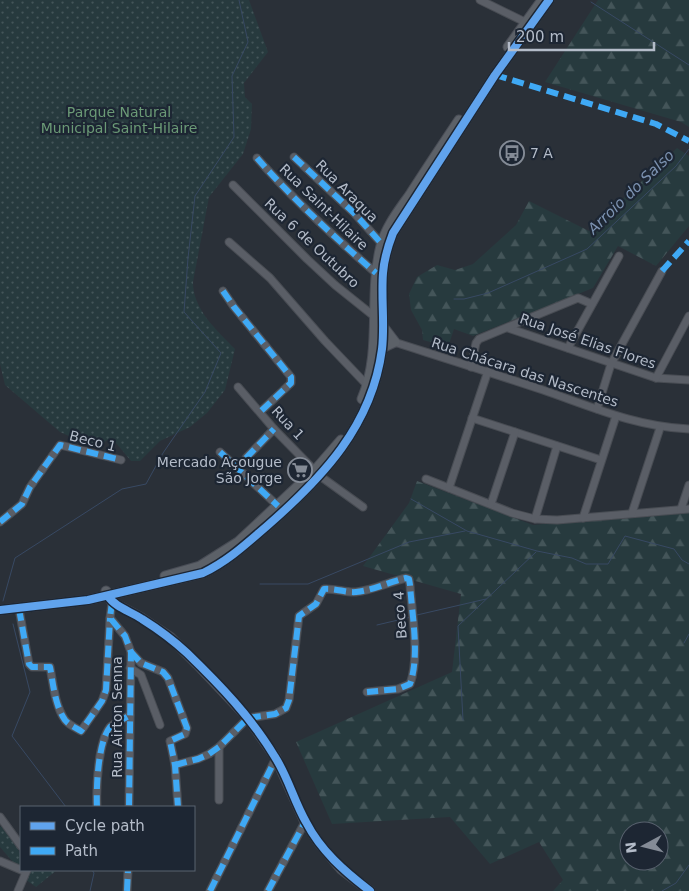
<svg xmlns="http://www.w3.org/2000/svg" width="689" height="891" viewBox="0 0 689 891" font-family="'DejaVu Sans',sans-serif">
<defs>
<pattern id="forest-firs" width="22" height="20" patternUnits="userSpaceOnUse" patternTransform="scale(1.25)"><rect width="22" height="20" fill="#273a3e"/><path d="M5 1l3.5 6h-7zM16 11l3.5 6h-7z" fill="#445559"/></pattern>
<pattern id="park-dots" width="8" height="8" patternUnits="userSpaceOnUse" patternTransform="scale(1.25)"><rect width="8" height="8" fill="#273a3e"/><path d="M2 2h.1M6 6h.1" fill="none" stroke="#445559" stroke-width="1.8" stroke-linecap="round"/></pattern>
</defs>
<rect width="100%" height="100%" fill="#2a3038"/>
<g fill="url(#forest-firs)" fill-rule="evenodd">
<polygon points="598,0 689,0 689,127 681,122 545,82"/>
<polygon points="677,148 689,156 689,226 656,266 618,246 593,288 473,336 454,329 448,347 423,340 422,330 411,310 409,294 417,277 437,265 455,270 473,264 516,225 529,201 589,231"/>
<path d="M417,481l116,44 156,-15v381h-136l10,-11 -24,-38 -49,22 -40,-47 -118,7 -36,-82 156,-70 9,-78 -98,-28 46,-63zM629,831h30v30h-30z"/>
</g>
<g fill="url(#park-dots)">
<path d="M0,0h249l19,52 -24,31 1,14 7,7 -1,25 -8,25 -34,43 -16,85c0,28 24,48 42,67l-10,41 -18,23 -17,14 -30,14 -20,20h-9l-15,-18 -9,-3 -10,9 -37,-17 -55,-47 -5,-21z"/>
<path d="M1,826c8,11 28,29 17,42l-18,-21v-20z"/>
<polygon points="30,870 57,870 36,887 26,880"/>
</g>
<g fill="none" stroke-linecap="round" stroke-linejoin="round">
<g stroke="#384963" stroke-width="1">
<polyline points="591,2 689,65"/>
<polyline points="454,299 464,299 488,293 587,249 676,166 689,149"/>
<polyline points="411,499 467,531 537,551 572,558 586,564 608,564 625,536 674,549 682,560 689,564"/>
<polyline points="260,584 308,584 409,542 465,531"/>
<polyline points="3,601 15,558 122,489 146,484 163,453 205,392 221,353 184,312 188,258 195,196 234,137 232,76 248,42 239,0"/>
<polyline points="417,615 486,599"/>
<polyline points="13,624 30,692 12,736 66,807"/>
<polyline points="377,625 411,617"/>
<polyline points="684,643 689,634"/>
<polyline points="463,720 458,626 536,552"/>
<polyline points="90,891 94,873 92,870"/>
<polyline points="662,891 676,883 689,865"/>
</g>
<defs>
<g id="minor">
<polyline points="480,0 525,22"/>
<polyline points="294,157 354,213 382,244"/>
<path d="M257,158c36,41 77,79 119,115"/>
<polyline points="233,185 307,259 335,285 375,317"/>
<polyline points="229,242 270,278 325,341 367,385"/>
<polyline points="223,291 234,307 291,377 291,383 260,412"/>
<polyline points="508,328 656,378 689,380"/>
<path d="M391,341c50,16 101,32 152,49 49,17 94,37 146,39"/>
<polyline points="568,348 619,256"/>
<polyline points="471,367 476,343 479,339 578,298 592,304"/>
<polyline points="656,378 689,316"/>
<polyline points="238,387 274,429 320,476 363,507"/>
<polyline points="597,409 611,364 662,271"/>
<polyline points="472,418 601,460"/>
<polyline points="220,452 278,506"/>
<polyline points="246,458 274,429"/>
<polyline points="426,479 512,513 535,519 557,520 689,509"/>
<polyline points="449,488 488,371"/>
<polyline points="491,504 515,432"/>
<polyline points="681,509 689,485"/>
<polyline points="632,513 660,428"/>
<polyline points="583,518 616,416"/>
<polyline points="535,519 557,446"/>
<polyline points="0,522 22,504 30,487 60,445 121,460"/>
<polyline points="112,602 110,618 125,636 131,652 129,807"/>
<path d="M19,609l10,55 3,3h18c3,16 5,39 15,53 4,5 11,8 16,11l21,-30 4,-11 4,-72"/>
<polyline points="131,652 141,663 163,672 168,678 187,728 185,734 170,741 175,765 178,807"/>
<polyline points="130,668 141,675 160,725"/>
<polyline points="219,747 219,800"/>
<path d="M175,765l23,-6 11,-5 10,-7 29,-29 27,-4 11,-6 3,-8 10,-84 17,-12 8,-15c11,-1 22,4 32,3 18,-2 33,-10 50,-14l3,1 1,6c2,30 10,71 0,99l-12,5 -31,3"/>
<path d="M97,807c-1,-19 1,-65 13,-80 5,-5 15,-8 20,-12"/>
<polyline points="0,817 21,846"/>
<polyline points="0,861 26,872"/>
<polyline points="18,891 27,870"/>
<polyline points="127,891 128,870"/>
<polyline points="210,891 276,758"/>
<polyline points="268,891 305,822"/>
</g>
<g id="major">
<polyline points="508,47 542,0"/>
<polyline points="382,348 395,342 382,325"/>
<path d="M362,399c21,-49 6,-103 19,-153 5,-20 19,-37 30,-53 16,-25 32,-49 48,-73"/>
<polyline points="165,576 200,566 238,542 315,470 341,440"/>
<polyline points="106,591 112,602 140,617 170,637 197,664 248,718 276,758 305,822 319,843 341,869 370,891"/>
<path d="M0,610l88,-10 115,-27c25,-12 43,-29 64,-47 55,-48 105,-100 115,-177 3,-25 -1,-51 1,-76 1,-14 5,-27 10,-40l102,-158 54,-75"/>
</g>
</defs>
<use href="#minor" stroke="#484c53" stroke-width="9"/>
<use href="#major" stroke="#484c55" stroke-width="11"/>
<use href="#minor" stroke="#5a5e66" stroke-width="7"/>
<use href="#major" stroke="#5c6168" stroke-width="9"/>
<g stroke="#3fa9f5" stroke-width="6" stroke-dasharray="12 6" stroke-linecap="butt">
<polyline points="495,75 656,124 689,141"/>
<polyline points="294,157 354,213 382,244"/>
<path d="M257,158c36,41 77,79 119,115"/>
<polyline points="662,271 689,241"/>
<polyline points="223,291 234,307 291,377 291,383 260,412"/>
<polyline points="220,452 278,506"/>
<polyline points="246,458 274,429"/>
<polyline points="0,522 22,504 30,487 60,445 121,460"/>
<polyline points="112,602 110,618 125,636 131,652 129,807"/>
<path d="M19,609l10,55 3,3h18c3,16 5,39 15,53 4,5 11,8 16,11l21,-30 4,-11 4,-72"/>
<polyline points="131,652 141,663 163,672 168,678 187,728 185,734 170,741 175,765 178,807"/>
<path d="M175,765l23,-6 11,-5 10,-7 29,-29 27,-4 11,-6 3,-8 10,-84 17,-12 8,-15c11,-1 22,4 32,3 18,-2 33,-10 50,-14l3,1 1,6c2,30 10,71 0,99l-12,5 -31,3"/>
<path d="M97,807c-1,-19 1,-65 13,-80 5,-5 15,-8 20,-12"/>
<polyline points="127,891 128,870"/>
<polyline points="210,891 276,758"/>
<polyline points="268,891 305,822"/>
</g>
<defs>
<g id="cycleway">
<path d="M108,596c7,11 22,15 34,23 16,10 31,21 45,34 32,31 65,65 88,104 13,20 19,44 31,65 15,29 38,49 64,69"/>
<path d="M0,610l88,-10 115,-27c25,-12 43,-29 64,-47 55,-48 105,-100 115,-177 3,-25 -1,-51 1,-76 1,-14 5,-27 10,-40l102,-158 54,-75"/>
</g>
</defs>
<use href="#cycleway" stroke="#1d2633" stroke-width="11"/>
<use href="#cycleway" stroke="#60a3ed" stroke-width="8"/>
</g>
<defs>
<symbol id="bus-ring" viewBox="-11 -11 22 22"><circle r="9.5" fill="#1d2633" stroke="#848b96" stroke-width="1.5"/><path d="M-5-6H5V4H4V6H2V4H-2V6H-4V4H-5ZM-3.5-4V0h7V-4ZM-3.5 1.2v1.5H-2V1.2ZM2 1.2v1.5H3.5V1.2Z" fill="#848b96"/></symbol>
<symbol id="supermarket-ring" viewBox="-11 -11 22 22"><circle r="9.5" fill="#1d2633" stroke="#848b96" stroke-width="1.5"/><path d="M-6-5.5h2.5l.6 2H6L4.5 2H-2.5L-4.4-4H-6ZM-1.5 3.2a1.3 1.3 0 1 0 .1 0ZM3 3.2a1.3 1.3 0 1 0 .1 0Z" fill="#848b96"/></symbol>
</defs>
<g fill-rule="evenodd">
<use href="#bus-ring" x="498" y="139" width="28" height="28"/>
<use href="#supermarket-ring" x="286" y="456" width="28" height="28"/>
</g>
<g text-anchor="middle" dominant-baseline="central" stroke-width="4.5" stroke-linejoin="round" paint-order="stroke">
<g font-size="14" fill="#6b9a76" stroke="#1d2633">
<text x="119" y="112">Parque Natural<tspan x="119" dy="16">Municipal Saint-Hilaire</tspan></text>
</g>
<g font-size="14" fill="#b4bcc9" stroke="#1d2633" text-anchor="start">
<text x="530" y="153">7 A</text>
<text x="282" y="462" text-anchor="end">Mercado Açougue<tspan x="282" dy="16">São Jorge</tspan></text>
</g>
<g font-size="14" fill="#b4bcc9" stroke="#1d2633">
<text transform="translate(347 191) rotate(45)">Rua Araqua</text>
<text transform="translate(324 207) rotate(44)">Rua Saint-Hilaire</text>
<text transform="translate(312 243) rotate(43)">Rua 6 de Outubro</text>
<text transform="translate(588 341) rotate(19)">Rua José Elias Flores</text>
<text transform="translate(525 372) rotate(18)">Rua Chácara das Nascentes</text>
<text transform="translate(288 423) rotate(47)">Rua 1</text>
<text transform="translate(93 441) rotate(14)">Beco 1</text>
<text transform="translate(400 615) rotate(-94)">Beco 4</text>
<text transform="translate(117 717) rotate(-90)">Rua Airton Senna</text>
</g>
<g font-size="15" font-style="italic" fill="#7c92b1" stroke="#1d2633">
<text transform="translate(631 192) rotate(-44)">Arroio do Salso</text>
</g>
</g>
<rect x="20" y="806" width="175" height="65" fill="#1d2633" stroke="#59626f"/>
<rect x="30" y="822" width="25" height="8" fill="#60a3ed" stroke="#59626f"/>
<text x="65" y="831" font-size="15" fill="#b4bcc9">Cycle path</text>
<rect x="30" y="847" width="25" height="8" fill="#3fa9f5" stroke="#59626f"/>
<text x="65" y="856" font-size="15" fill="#b4bcc9">Path</text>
<g transform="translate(644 846) rotate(263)"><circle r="24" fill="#1d2633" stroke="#59626f"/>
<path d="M0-4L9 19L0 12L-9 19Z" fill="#848b96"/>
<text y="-8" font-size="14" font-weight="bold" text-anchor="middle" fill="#b4bcc9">N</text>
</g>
<path d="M509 42v8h145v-8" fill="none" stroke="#b4bcc9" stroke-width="2.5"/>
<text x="516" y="42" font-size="15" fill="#b4bcc9" stroke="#1d2633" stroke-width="4" paint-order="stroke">200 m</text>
</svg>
